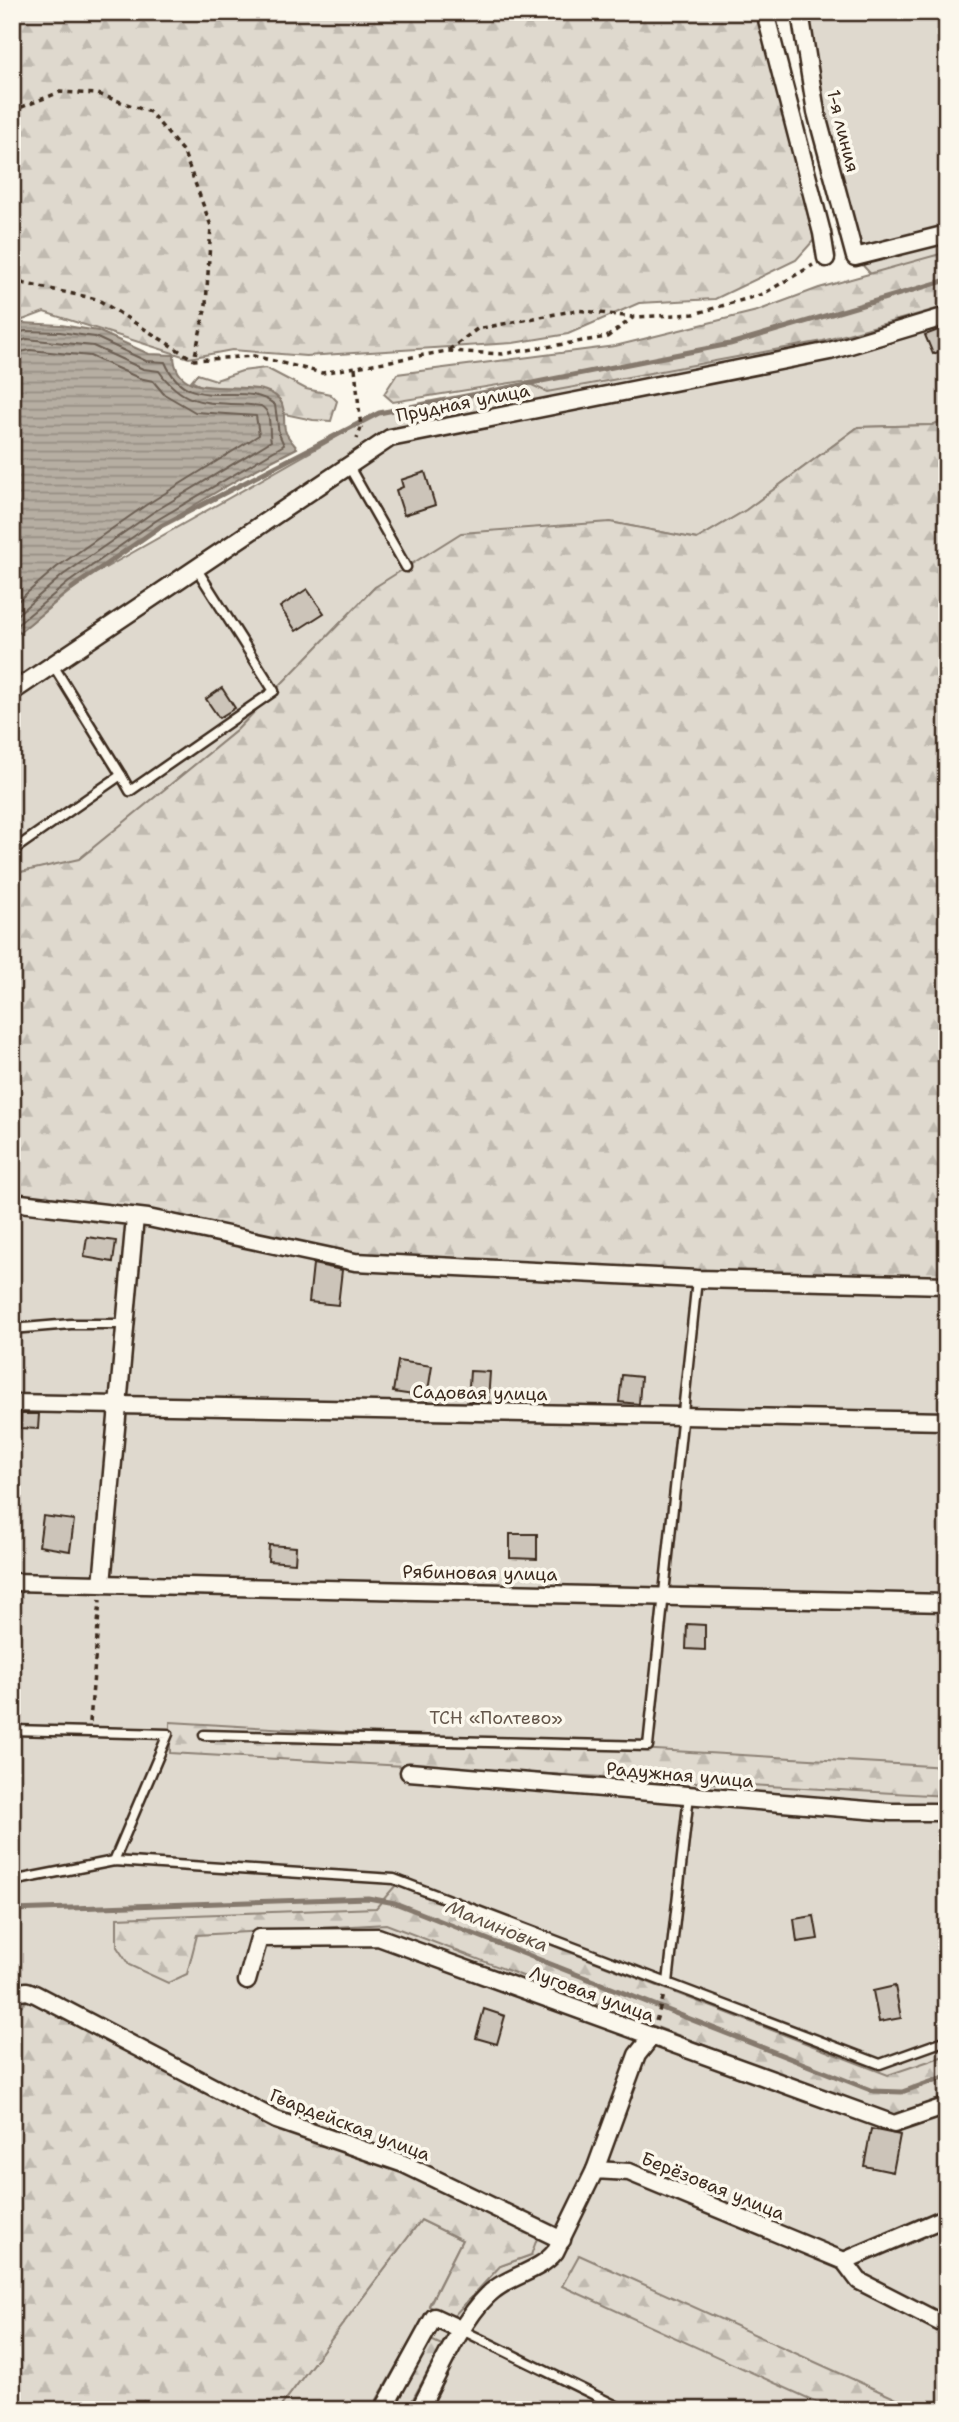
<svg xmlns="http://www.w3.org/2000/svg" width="959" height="2422" viewBox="0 0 959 2422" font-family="'Shantell Sans',sans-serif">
<defs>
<pattern id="forest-firs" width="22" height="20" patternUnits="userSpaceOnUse" patternTransform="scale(1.75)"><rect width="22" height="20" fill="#dfd9ce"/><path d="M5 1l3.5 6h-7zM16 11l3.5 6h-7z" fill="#c0bab0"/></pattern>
<pattern id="water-rules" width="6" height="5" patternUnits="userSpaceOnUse" patternTransform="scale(1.75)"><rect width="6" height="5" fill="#b6aea2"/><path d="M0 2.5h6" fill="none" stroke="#958e83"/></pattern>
</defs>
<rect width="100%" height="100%" fill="#fbf7ec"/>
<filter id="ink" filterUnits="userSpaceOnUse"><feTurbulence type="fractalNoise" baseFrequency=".0143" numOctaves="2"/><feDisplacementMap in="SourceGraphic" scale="14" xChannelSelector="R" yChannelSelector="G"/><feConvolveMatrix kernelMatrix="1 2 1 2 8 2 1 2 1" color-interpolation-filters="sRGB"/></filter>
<g filter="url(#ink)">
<g fill="#dfd9ce" stroke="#8d8276" stroke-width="2">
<polygon points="800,12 947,12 947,419 932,425 858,427 746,510 697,539 610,522 375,587 236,731 79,860 12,874 12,638 84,580 379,413 730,344 892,297 855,257"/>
<polygon points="12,1200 270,1244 464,1265 947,1278 947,2410 278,2410 421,2220 462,2240 429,2305 450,2319 500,2266 531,2255 35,1994 12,2014"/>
</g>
<g fill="url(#forest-firs)" stroke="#8d8276" stroke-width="2">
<polygon points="12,12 758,12 814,240 796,260 715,299 639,303 568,334 513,343 306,356 232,350 189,358 44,312 12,324"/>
<polygon points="947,252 947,306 823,341 547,392 523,381 393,402 384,394 397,374 615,346 757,311 819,288"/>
<polygon points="266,368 306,389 330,394 337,401 331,421 313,420 284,414 280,400 243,388 203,387 191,381 197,374 216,380 242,371"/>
<polygon points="947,419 947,1278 464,1265 270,1244 12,1200 12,874 79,859 236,731 375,587 461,533 610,522 697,539 746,510 858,427 932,425"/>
<polygon points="170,1722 947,1767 947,1796 170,1753"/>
<polygon points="396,1885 888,2075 947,2055 947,2098 893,2117 386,1924 197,1935 187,1974 168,1983 129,1965 117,1947 117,1918 376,1908"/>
<polygon points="35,1994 276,2120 404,2164 538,2236 531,2255 500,2266 451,2319 429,2306 462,2240 421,2220 278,2410 12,2410 12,2014"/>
<polygon points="579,2255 921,2410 834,2410 562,2286"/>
<polygon points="415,2333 442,2345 407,2410 371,2410"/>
</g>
<path fill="url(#water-rules)" stroke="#85796d" stroke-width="2" d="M22,323l39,2 37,6 51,23 25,1c1,54 80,17 105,44 7,8 4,21 6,31 2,7 8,13 12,18 -78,39 -153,87 -223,139 -22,16 -40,35 -62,51v-308z"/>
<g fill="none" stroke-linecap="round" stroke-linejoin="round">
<g stroke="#6c5f53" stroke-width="2">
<path d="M12,335l13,-4 35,1 35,5 51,24 19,1c24,56 77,15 110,43l4,29 5,11 -127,75 -88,62 -57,47"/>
<path d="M12,344l15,-5 66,7 50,23 16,2c30,42 57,29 102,35 12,7 7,23 10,35l-119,72 -89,62 -51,44"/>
<polyline points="12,354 30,350 90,356 139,378 153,381 164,394 195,412 256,416 259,435 146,505 57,567 12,606"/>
</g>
<g stroke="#85796d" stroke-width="5">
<polyline points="72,588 161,526 379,413 730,344 947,280"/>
<polyline points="12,1910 368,1898 395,1903 873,2091 902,2092 947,2076"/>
</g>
</g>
<g fill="#ccc4b9" stroke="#3b2a1e" stroke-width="2">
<polygon points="941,329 947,349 933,354 925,335"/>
<polygon points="425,472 435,505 404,515 396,490 403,487 401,480"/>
<polygon points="307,589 324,613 296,631 280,607"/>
<polygon points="222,688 235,708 219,718 206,699"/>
<polygon points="87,1237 116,1241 113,1262 84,1257"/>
<polygon points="313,1264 342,1270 338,1305 309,1302"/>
<polygon points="398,1361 432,1366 427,1397 393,1392"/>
<polygon points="470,1371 490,1372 488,1402 468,1401"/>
<polygon points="622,1375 641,1377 639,1404 619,1402"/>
<polygon points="21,1414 39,1414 38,1429 20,1428"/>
<polygon points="43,1516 74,1520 70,1551 39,1546"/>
<polygon points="510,1534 537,1534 537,1559 510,1558"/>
<polygon points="269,1545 296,1547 295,1563 268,1561"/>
<polygon points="687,1624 705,1625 705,1650 686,1649"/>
<polygon points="814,1916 818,1939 797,1942 794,1919"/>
<polygon points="895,1986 901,2018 879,2022 873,1991"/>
<polygon points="484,2009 505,2016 497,2044 476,2038"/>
<polygon points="871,2129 900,2135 893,2172 864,2166"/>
</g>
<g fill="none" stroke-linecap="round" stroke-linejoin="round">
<defs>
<g id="lane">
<polyline points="348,465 406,567"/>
<polyline points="53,665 121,775"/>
<polyline points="12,851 121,775 130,791 274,691 196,568"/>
<polyline points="12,1329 71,1324 126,1324"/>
<polyline points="12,1730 168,1734 114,1861"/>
<polyline points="204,1735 648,1746 697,1279"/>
<polyline points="12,1881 114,1861 394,1879 880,2064 947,2040"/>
<polyline points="668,1983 689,1795"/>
<polyline points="462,2330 625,2410"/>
</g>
<g id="street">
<polyline points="765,12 822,233 826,258"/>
<polyline points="800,12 816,112 855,257 947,234"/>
<polyline points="12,692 390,438 830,351 947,316"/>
<polyline points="12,1202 148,1218 355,1262 697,1279 947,1285"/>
<polyline points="12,1403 947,1421"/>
<polyline points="12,1582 947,1603"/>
<polyline points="102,1584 135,1217"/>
<polyline points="409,1772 891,1812 947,1812"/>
<polyline points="247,1981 259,1938 378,1937 894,2124 947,2106"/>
<polyline points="12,1993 27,1991 35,1994 276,2120 404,2164 562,2240"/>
<polyline points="595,2170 637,2055 652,2036"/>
<polyline points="844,2261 859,2281 947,2326"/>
<polyline points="383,2410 434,2317 462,2330"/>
<path d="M419,2410c19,-35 41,-88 69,-115 20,-20 50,-22 67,-43l40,-82 34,2 215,89 103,-44"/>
</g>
</defs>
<use href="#lane" stroke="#3b2a1e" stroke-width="13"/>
<use href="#street" stroke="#3b2a1e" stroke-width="21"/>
<g stroke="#3b2a1e" stroke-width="3.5" stroke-dasharray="5 5" stroke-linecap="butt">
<polyline points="12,111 60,92 98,94 150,112 184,153 211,226 206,305 194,360"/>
<polyline points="12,281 97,299 194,360 254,356 322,373 447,351 503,354 607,337 634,317 694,314 763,294 813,265"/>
<polyline points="449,350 477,329 577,310 632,317"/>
<polyline points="355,368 361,428 357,439"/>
<polyline points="90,1722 100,1600"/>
<polyline points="656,2021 664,1995"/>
</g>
<use href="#lane" stroke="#fbf7ec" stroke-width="8"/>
<use href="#street" stroke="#fbf7ec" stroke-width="16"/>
</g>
</g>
<g text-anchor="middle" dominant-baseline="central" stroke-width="7" stroke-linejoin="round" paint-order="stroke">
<g font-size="18" fill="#3b2a1e" stroke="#fbf7ec">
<text transform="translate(843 131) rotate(76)">1-я линия</text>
<text transform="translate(463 403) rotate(-11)">Прудная улица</text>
<text transform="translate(480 1393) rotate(1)">Садовая улица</text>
<text transform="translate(480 1573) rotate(1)">Рябиновая улица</text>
<text transform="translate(680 1775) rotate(5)">Радужная улица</text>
<text transform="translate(592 1994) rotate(20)">Луговая улица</text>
<text transform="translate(350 2125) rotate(21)">Гвардейская улица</text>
<text transform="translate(713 2186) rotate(22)">Берёзовая улица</text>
</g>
<g font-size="18" fill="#64564a" stroke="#fbf7ec">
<text x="496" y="1718">ТСН «Полтево»</text>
</g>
<g font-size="19" font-style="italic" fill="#605246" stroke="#fbf7ec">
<text transform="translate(497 1926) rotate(22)">Малиновка</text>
</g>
</g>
<rect width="959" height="2422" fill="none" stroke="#fbf7ec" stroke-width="42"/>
<rect x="21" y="21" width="917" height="2380" fill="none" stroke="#3b2a1e" stroke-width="2.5" filter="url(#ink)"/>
</svg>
